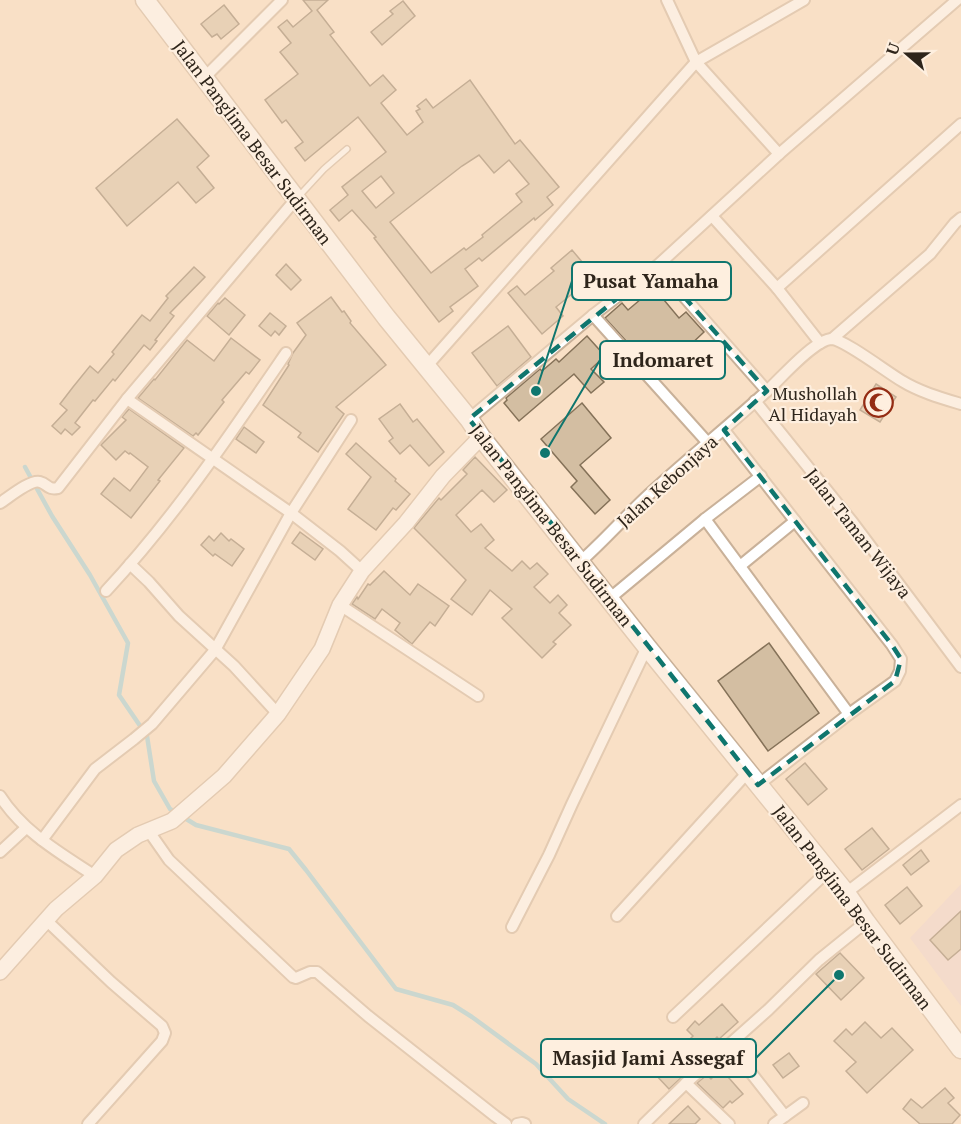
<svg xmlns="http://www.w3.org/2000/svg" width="961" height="1124" viewBox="0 0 961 1124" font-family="'PT Serif',serif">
<rect width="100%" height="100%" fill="#f9e0c6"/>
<polygon fill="#eed4d0" points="961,884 961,1006 910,938"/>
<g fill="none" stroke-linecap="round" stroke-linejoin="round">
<polyline stroke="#92cdd9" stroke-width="4.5" points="25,467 52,516 90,575 128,643 119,695 147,736 154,781 170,809 196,825 289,849 306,870 396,989 453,1005 472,1017 536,1064 568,1099 605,1124"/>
</g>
<g fill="#d3bea2" stroke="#857259" stroke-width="1.5" fill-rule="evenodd">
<path d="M303,0h25l-11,10 17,22 -4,3 40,51 13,-11 13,15 -15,13 26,32 16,-13 -7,-11 4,-2 -3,-3 9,-7 7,9 37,-28 45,64 5,-4 39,47 -12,10 6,8 -18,15 -1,-2 -52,43 -3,-3 -14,11 13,17 -28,21 3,4 -14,11 -65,-84 2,-1 -24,-27 -13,11 -9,-11 18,-15 -6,-8 44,-35 -28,-35 -53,44 -10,-13 8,-6 -17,-22 -4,3 -17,-23 33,-26 -18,-22 11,-9 -13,-16 9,-7 6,7 19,-16zM479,155l15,18 15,-13 20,24 -13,10 6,8 -40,33 1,2 -17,13 -2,-2 -33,25 -41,-51 72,-56zM381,176l13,17 -18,15 -14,-17z"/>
<polygon points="403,1 415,16 382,45 371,32 393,14 390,11"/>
<polygon points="224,5 239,24 221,39 217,34 212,37 201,24"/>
<polygon points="177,119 209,156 197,167 214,188 196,203 178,182 127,226 96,188"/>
<polygon points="572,250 594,276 556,307 563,316 542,334 508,293 517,286 525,295 554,271 551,268"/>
<polygon points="286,264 301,280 291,290 276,275"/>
<polygon points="194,267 205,277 170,313 174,316 155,340 157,341 150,350 144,345 115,381 113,379 95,401 93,400 75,423 80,427 72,435 65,429 61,434 52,426 67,410 60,404 73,387 90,366 98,373 114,354 112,352 142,315 150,321 168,298 166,296"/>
<polygon points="654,288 679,318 686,312 704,332 670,364 673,366 660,378 605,318 622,303 628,310"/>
<polygon points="331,297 342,312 344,311 351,321 350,323 386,365 336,407 344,414 318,452 298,437 301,433 263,405 289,365 288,364 293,353 306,335 297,323"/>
<polygon points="225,298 245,315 229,335 207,316 218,303 219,304"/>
<polygon points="270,313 286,326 279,335 275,331 271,336 259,326"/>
<polygon points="508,326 531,357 497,386 472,353"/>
<polygon points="587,336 605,356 591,369 604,382 591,393 574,374 519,421 504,403 507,400 506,398 540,369 542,371 556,359 559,362"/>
<polygon points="231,338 260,360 249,374 246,372 222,400 224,402 198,435 196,433 193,436 138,398 154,379 155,380 187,340 214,361"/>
<polygon points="876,384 896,397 880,422 860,410"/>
<polygon points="582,403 611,438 580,465 610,500 595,514 571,487 577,481 541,439"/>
<polygon points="400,404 413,422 417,419 444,452 429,466 410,445 400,454 389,441 393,438 379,419"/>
<polygon points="129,409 184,448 158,480 160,481 131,518 101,494 114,478 130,491 148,467 130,453 129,454 125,451 116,460 101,445 126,420 122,417"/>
<polygon points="244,427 264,442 256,453 236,439"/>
<polygon points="356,443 396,479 395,481 410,494 396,510 393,508 376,530 348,509 371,477 346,454"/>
<polygon points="475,457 507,490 494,502 482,490 456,515 471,532 481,524 494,540 485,548 512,571 522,561 530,569 537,563 548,574 534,587 550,603 558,595 567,605 559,613 571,625 553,642 556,644 542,658 502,618 512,609 490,590 472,615 451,599 466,580 414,528 439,498 441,500 467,474 463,470"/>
<polygon points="300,532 323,549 315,560 292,543"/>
<polygon points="221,533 229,541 231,539 244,549 232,566 215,554 213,556 201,545 209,536 214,541"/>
<polygon points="384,571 410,595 418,584 449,606 435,626 430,622 412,644 395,630 400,623 382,609 375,619 352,604 357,597 358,599 368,584 370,585"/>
<polygon points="769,643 819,713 768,751 718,681"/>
<polygon points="805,763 827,789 808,805 786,779"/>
<polygon points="872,828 889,849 862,870 845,849"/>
<polygon points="921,850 929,861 911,875 903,865"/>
<polygon points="907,887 922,906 900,924 885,905"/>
<polygon points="961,911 961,949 948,960 930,940"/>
<polygon points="840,953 864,978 841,1000 816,974"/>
<polygon points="722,1004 738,1022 719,1039 717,1037 702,1052 689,1040 693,1036 687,1030 695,1021 699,1025"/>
<polygon points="865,1022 881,1038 892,1028 913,1050 867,1093 846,1071 856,1062 834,1041 846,1029 852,1035"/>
<polygon points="789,1053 799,1066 783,1078 773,1065"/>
<polygon points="667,1057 684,1075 669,1089 655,1074 663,1067 660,1064"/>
<polygon points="721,1069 743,1094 732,1103 730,1101 723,1108 697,1083 707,1075 711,1079"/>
<polygon points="945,1088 954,1098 948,1103 960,1115 952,1124 920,1124 903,1109 911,1099 922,1108"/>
<polygon points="688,1106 700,1119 695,1124 669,1124"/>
</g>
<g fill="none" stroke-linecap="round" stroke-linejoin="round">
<defs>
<polyline id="service" points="299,196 324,169 347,149"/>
<g id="minor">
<polyline points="204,78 282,0"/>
<polyline points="779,154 696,62 804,0"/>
<polyline points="712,216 777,288 820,343"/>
<polyline points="657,266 767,391"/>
<polyline points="777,288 961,124"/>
<polyline points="593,315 708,443"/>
<polyline points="832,339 930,254 955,223 961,218"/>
<polyline points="426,367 696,62 667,0"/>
<polyline points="127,399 291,513 340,551 362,571"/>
<polyline points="755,401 853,523 961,667"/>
<polyline points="469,419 593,315 657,266 779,154 957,0"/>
<polyline points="724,430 892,645 901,659 900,671 895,681 849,714 758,785"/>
<path d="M0,503c8,-5 31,-24 40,-21 8,2 7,8 18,6l69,-89 169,-200"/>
<polyline points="705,519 849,714"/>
<path d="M580,562c26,-23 49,-50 75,-73 37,-34 76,-65 113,-99 13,-12 47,-51 64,-51 13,1 56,34 70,42 18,11 39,17 59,23"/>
<polyline points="130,564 149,582 179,616 234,666 278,714"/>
<polyline points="740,566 795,521"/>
<path d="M106,591c68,-73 124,-156 180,-238"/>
<polyline points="609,599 705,519 761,476"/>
<polyline points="340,605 478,696"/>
<path d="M0,796c23,36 60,57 95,80"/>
<polyline points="148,830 169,860 293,977 296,978 310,972 317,972 368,1016 495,1116 506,1124"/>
<polyline points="42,840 95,769 134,739 152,724 215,650 291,513 351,420"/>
<polyline points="0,852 26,828"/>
<polyline points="846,893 961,805"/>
<polyline points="617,916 748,772"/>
<polyline points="46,920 111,982 162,1026 165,1033 162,1041 88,1124"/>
<polyline points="512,927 549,855 572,804 647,647"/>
<polyline points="673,1017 828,871"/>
<polyline points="729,1045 785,1116"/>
<polyline points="686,1083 729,1124"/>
<polyline points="517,1124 522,1123 525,1124"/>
<polyline points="644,1124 686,1083 768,1010 819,960 866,922"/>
<polyline points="774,1124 803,1103"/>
</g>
<polyline id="secondary" points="0,972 56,909 95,876 116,850 138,835 172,821 224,776 278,714 322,649 340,605 362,571 406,523 443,476 481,437"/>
<polyline id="primary" points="145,0 386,317 469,419 481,437 647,647 846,893 866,922 961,1049"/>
</defs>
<use href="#service" stroke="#c9b199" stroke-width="8"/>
<use href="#minor" stroke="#c9b199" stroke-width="14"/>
<use href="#secondary" stroke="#c9b199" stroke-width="18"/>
<use href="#primary" stroke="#c9b199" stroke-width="21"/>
<use href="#service" stroke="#fff" stroke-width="5"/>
<use href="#minor" stroke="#fff" stroke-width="10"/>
<use href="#secondary" stroke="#fff" stroke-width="15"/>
<use href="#primary" stroke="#fff" stroke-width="18"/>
</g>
<path d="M0 0H961V1124H0ZM657,266l110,125 -43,39 168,215 9,14 -6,22 -137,104 -289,-366z" fill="#f9e0c6" fill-opacity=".55" fill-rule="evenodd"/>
<path fill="none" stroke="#0f766e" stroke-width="4.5" stroke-dasharray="12 8" stroke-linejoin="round" d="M657,266l110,125 -43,39 168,215 9,14 -6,22 -137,104 -289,-366z"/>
<defs>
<symbol id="mosque-ring" viewBox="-11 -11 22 22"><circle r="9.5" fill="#feefdf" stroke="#942c13" stroke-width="1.5"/><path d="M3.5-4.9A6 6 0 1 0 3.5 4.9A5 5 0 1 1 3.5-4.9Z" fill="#942c13"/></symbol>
</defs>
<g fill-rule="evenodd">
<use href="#mosque-ring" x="862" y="386" width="33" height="33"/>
</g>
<g text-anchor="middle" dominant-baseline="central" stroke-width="4.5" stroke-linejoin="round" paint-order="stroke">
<g font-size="18" fill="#2e251b" stroke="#feefdf">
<text transform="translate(253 142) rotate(53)">Jalan Panglima Besar Sudirman</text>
<text transform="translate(667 481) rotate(-42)">Jalan Kebonjaya</text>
<text transform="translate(552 525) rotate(52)">Jalan Panglima Besar Sudirman</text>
<text transform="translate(859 533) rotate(52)">Jalan Taman Wijaya</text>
<text transform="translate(853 907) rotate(53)">Jalan Panglima Besar Sudirman</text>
</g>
<g font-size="18" fill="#2e251b" stroke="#feefdf" text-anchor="end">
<text x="857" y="393">Mushollah<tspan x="857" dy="21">Al Hidayah</tspan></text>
</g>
</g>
<path fill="none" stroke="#0f766e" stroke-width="2" d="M536 391L572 281M545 453L600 360M839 975L756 1058"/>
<g fill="#0f766e" stroke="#feefdf" stroke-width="2">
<circle cx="536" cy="391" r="6"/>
<circle cx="545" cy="453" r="6"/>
<circle cx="839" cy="975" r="6"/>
</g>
<g fill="#feefdf" stroke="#0f766e" stroke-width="2">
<rect x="572" y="262" width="159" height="38" rx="6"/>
<rect x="600" y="341" width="125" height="38" rx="6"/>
<rect x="541" y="1039" width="215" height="38" rx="6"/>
</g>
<g font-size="20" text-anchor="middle" font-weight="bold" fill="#2e251b">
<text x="651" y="288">Pusat Yamaha</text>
<text x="663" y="367">Indomaret</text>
<text x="648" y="1065">Masjid Jami Assegaf</text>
</g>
<g transform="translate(907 54) rotate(290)" stroke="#feefdf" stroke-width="4.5" paint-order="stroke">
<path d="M0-4.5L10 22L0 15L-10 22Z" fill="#2e251b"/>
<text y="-9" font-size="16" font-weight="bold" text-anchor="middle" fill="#2e251b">U</text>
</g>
</svg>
